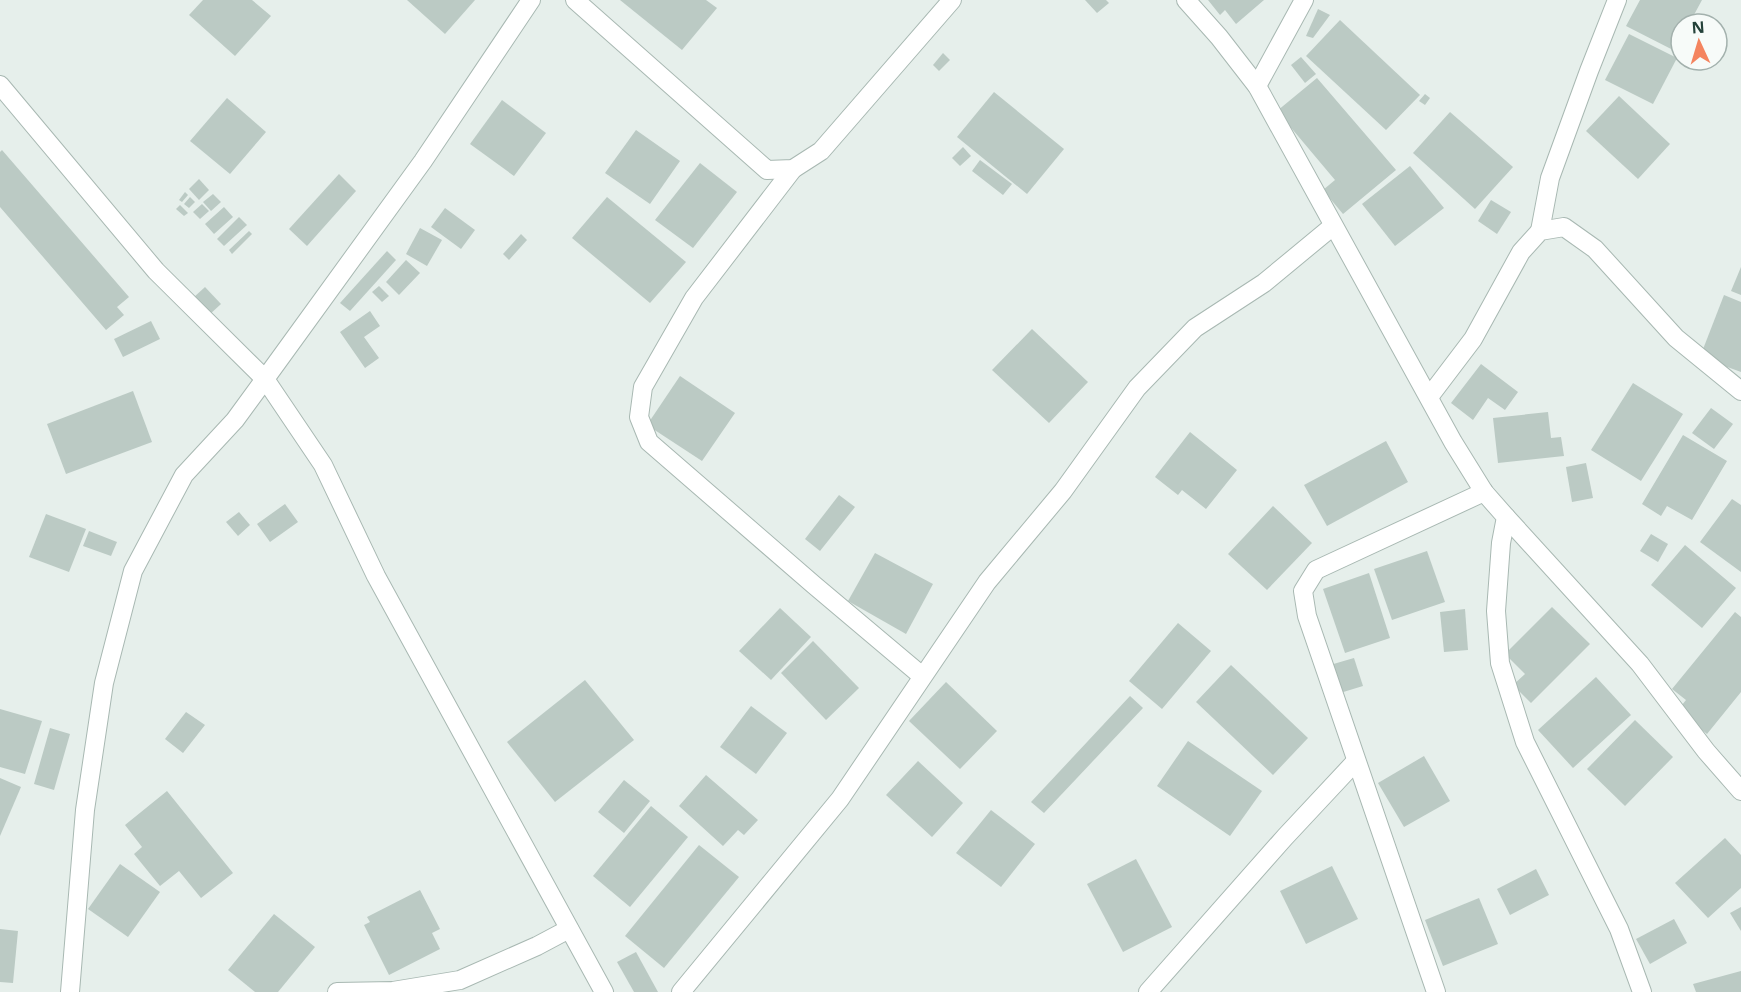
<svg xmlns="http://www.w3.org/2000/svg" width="1741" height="992" viewBox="0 0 1741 992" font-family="'Open Sans',sans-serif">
<rect width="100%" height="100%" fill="#e6efeb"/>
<g fill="#bbcac4">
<polygon points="203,0 252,0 271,16 235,56 189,15"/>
<polygon points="407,0 475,0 445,34"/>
<polygon points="620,0 706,0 717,8 682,50"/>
<polygon points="1085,0 1106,0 1109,3 1097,13"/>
<polygon points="1208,0 1264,0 1236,24 1225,10 1220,15"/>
<polygon points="1640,0 1702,0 1689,24 1681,24 1681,40 1675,51 1626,26"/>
<polygon points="1318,9 1330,15 1313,38 1306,36"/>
<polygon points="1340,20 1420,95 1386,130 1306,56"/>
<polygon points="1629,34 1677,58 1653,104 1605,80"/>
<polygon points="943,53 950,60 939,71 933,65"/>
<polygon points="1301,57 1316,74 1305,83 1291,65"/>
<polygon points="1317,78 1396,170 1343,214 1323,190 1335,180 1277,111"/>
<polygon points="994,92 1064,149 1027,194 957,137"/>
<polygon points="1425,94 1430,98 1425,105 1419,101"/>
<polygon points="1619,96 1670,144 1638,179 1586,131"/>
<polygon points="227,98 266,132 230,174 190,141"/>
<polygon points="502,100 546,133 514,176 470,144"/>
<polygon points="1450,112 1513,167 1475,209 1413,153"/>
<polygon points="636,130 680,161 650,204 605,173"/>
<polygon points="963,147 971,156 960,166 952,158"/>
<polygon points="2,150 129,297 117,307 124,315 106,330 0,207 0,152"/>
<polygon points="980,160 1012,184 1003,195 972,171"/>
<polygon points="700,163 737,192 693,248 655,220"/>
<polygon points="1410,166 1444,208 1395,246 1362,204"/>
<polygon points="339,174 356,191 307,246 289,229"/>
<polygon points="199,179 209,190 199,200 189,189"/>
<polygon points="185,192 188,195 182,202 179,200"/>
<polygon points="213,194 221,202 211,211 203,202"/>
<polygon points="190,197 195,202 189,208 184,204"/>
<polygon points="607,197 686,262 650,303 572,238"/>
<polygon points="1491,200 1511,212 1497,234 1478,221"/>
<polygon points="202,204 209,211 200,219 193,212"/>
<polygon points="180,205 188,213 184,216 176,209"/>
<polygon points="224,207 233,217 214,234 205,224"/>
<polygon points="445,208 475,230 461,249 431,227"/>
<polygon points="239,217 247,225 224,246 217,239"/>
<polygon points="420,228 442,240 427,266 406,254"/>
<polygon points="249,231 252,234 232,254 229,250"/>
<polygon points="521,234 527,240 509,260 503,254"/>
<polygon points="387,251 396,260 350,311 340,303"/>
<polygon points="406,260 420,273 399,295 386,282"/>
<polygon points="1741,267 1741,295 1731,291"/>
<polygon points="379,286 389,296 382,302 372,292"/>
<polygon points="205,287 221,304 209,315 193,298"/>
<polygon points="1724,295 1741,302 1741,372 1700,357"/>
<polygon points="370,311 380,326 364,337 379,358 365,368 340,332"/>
<polygon points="151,321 160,339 123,357 114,339"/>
<polygon points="1032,329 1088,382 1049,423 992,370"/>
<polygon points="1481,364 1518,392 1505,410 1488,398 1473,420 1451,403"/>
<polygon points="680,376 735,413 702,461 647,425"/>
<polygon points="1633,383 1683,414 1641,481 1591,450"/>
<polygon points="133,391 152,442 66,474 47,424"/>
<polygon points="1711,408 1733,424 1714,449 1692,433"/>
<polygon points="1548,412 1551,438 1561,437 1564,456 1498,463 1493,418"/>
<polygon points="1190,432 1237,470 1206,509 1182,490 1178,495 1155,477"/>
<polygon points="1683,435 1727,461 1692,520 1667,506 1661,516 1642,504"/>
<polygon points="1386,441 1408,482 1327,526 1304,485"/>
<polygon points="1586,463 1593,498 1572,502 1566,467"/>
<polygon points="839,495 855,507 820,551 805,539"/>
<polygon points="1732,499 1741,505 1741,572 1700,542"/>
<polygon points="285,504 298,522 270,542 257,524"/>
<polygon points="1273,506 1312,543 1267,590 1228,554"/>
<polygon points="239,512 250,525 238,536 226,522"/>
<polygon points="46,514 86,529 69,572 29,557"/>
<polygon points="89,531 117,542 111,556 83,546"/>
<polygon points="1651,534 1668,544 1658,562 1640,551"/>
<polygon points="1685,545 1736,588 1702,628 1651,585"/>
<polygon points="1427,551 1445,602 1392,620 1374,569"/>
<polygon points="875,553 933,584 906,634 848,601"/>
<polygon points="1369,573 1390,638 1345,653 1323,589"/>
<polygon points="1552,607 1590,644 1531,703 1513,685 1525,674 1505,654"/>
<polygon points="780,608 811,637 771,680 739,651"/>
<polygon points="1465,609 1468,650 1444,652 1440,612"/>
<polygon points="1735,612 1741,617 1741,692 1707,734 1678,710 1686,700 1672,689"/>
<polygon points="1178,623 1211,651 1162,709 1129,681"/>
<polygon points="813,641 859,688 826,720 781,673"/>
<polygon points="1354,658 1363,686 1340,693 1330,665"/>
<polygon points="1231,665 1308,738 1273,775 1196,702"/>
<polygon points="1596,677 1631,715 1573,768 1538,730"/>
<polygon points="585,680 634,740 555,802 507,742"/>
<polygon points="946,682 997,731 960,769 909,721"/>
<polygon points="1130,696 1143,708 1044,813 1031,802"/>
<polygon points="751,706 787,733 756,774 720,747"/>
<polygon points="0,709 42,721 25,774 0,767"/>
<polygon points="186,712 205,725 183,753 165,739"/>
<polygon points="1635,720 1673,757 1625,806 1587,769"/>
<polygon points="50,728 70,734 54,790 34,784"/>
<polygon points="1188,741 1262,791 1230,836 1157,786"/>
<polygon points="1424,756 1450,801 1404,827 1378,783"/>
<polygon points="918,761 963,803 932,837 886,795"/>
<polygon points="706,775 758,820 744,835 738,830 723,846 679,806"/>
<polygon points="0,778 21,787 0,836"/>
<polygon points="624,780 650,801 624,833 598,812"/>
<polygon points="167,791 233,873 201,898 179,871 160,886 134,854 142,847 125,825"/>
<polygon points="651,806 688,837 630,907 593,876"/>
<polygon points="991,810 1035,844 1001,887 956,853"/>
<polygon points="1725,838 1741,855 1741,888 1708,918 1675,883"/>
<polygon points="699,845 739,877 664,968 625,936"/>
<polygon points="1136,859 1172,927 1123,952 1087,884"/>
<polygon points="120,864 160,892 128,937 88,909"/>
<polygon points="1332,866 1358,919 1306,944 1280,891"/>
<polygon points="1536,869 1549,895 1510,915 1497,889"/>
<polygon points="420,890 440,929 432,933 440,949 389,975 364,925 370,922 367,917"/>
<polygon points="1479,898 1498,944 1443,966 1425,920"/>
<polygon points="1741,907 1741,931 1730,913"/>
<polygon points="274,914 315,947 278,992 255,992 228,970"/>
<polygon points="1674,919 1687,943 1650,964 1636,939"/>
<polygon points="0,929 18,931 13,983 0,982"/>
<polygon points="636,952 658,992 634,992 617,962"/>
<polygon points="1741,971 1741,992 1696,992 1693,984"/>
</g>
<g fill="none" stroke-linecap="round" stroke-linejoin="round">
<defs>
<g id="minor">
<polyline points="575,0 767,170 793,169 821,151 952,0"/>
<polyline points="1186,0 1219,37 1257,86 1453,442 1484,492 1506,517 1501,543 1496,611 1500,663 1525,742 1619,929 1642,992"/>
<polyline points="0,85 156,271 265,379 323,465 376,576 604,992"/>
<polyline points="1257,86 1304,0"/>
<polyline points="793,169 694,298 643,387 639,417 649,442 814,585 922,676"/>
<polyline points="1540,231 1550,178 1589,71 1617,0"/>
<polyline points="1429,397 1473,339 1521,252 1540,231 1564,227 1595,249 1676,338 1741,391"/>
<polyline points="1506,517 1640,664 1706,751 1741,791"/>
<polyline points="70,992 85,810 104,683 133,571 184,475 235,420 265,379 423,161 531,0"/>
<polyline points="337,992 393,991 460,980 537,946 569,929"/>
<polyline points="681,992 840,799 987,582 1063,491 1137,388 1195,328 1264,283 1333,226"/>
<polyline points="1148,992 1285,837 1356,761"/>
<polyline points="1436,992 1307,616 1303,591 1316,570 1484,492"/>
</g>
</defs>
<use href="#minor" stroke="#a8b8b2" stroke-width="20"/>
<use href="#minor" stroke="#fff" stroke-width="18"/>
</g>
<g transform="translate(1699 42) rotate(356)"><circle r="28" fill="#f7fbf9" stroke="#a3b1ad" stroke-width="1.5"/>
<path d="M0-4.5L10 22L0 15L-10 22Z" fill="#f4845f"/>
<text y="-9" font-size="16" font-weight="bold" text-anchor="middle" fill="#24423a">N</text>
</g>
</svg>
